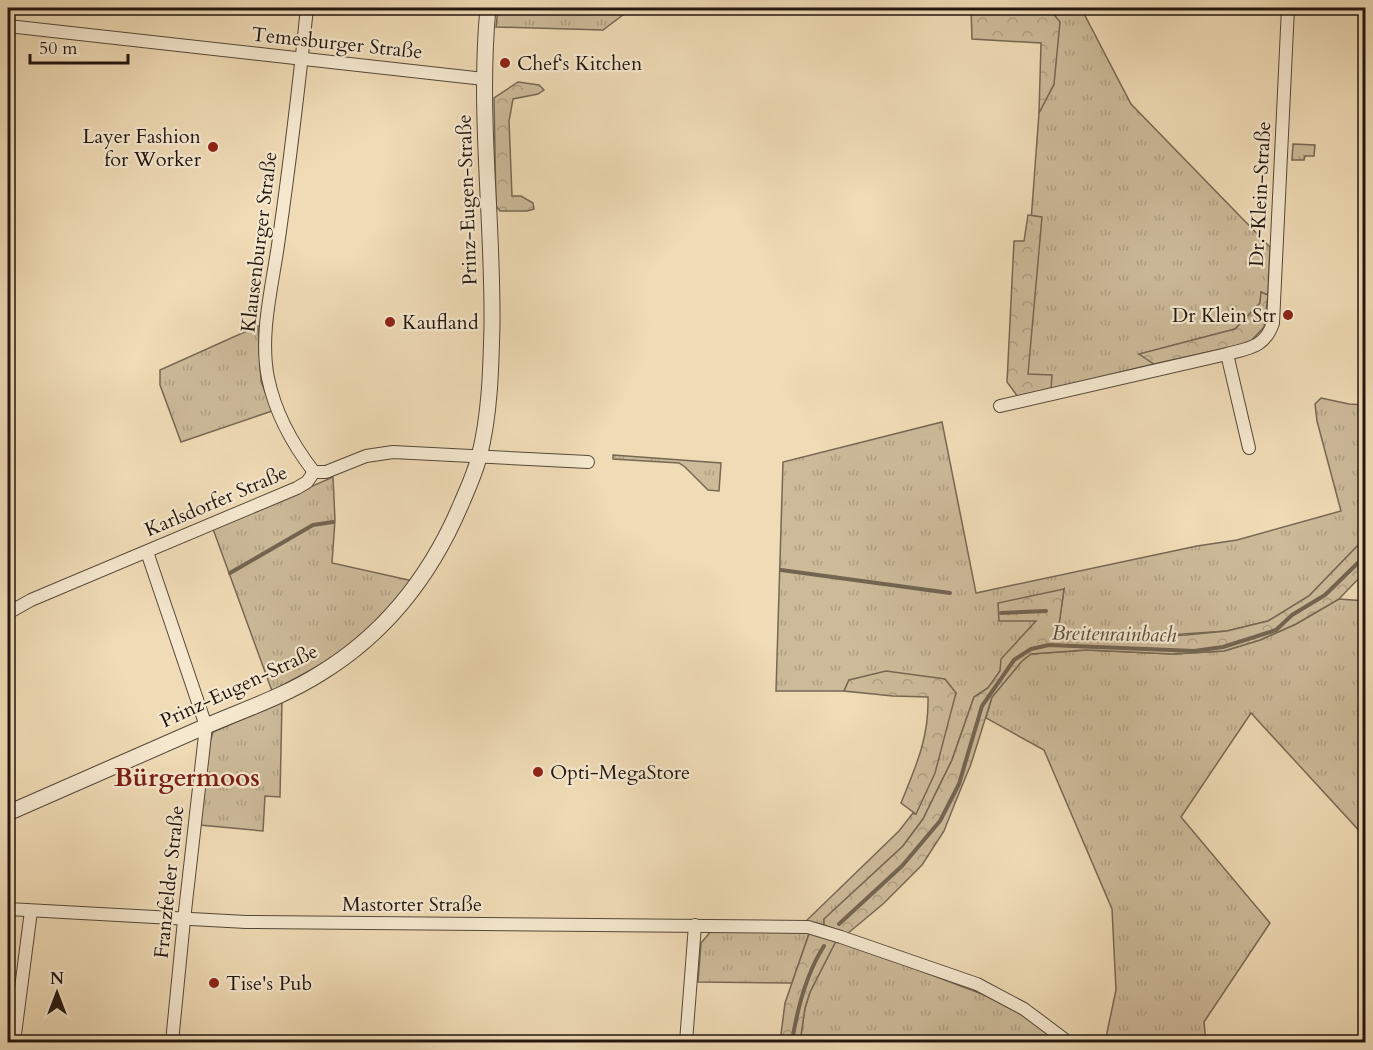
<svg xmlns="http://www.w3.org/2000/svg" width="1373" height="1050" viewBox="0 0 1373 1050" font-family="Cardo,serif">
<defs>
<pattern id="grass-tufts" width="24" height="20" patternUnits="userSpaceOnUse" patternTransform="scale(1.5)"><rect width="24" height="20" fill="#ccba99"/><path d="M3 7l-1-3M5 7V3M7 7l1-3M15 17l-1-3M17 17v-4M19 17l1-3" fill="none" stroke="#af9f83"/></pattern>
<pattern id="forest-crowns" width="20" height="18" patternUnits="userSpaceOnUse" patternTransform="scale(1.5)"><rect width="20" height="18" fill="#ccba99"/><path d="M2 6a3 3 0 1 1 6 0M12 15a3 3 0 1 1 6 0" fill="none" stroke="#af9f83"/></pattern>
</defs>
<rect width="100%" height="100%" fill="#efdbb5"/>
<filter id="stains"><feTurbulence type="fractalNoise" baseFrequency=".00333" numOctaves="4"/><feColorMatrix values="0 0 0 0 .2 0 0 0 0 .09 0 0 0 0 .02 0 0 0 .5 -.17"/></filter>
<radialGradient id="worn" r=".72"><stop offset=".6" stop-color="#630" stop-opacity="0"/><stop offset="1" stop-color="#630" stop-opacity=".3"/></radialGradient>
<g fill="url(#grass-tufts)" stroke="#776854" stroke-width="1.5">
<polygon points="498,8 632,8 603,30 496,27"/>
<polygon points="979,8 1081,8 1131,104 1270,247 1268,295 1261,292 1260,303 1235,329 1140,354 1154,364 1018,397 1039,113 1054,84 1052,12"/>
<polygon points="1293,144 1315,145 1314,156 1305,156 1304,160 1292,160"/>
<polygon points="258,326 261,381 272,411 181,442 160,385 160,370"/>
<polygon points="1321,398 1349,404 1365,405 1365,538 1309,596 1268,621 1227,631 1138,637 1058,632 1064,589 1023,637 1002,658 1000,671 988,688 974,697 952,760 923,819 903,846 824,919 824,925 806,921 899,831 913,813 915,814 956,693 849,680 844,691 776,691 783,462 942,422 976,593 1197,546 1237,540 1341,511 1317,421 1315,404"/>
<polygon points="613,455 721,463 719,491 708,490 685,467 679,463 613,459"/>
<polygon points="333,477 335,520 332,563 413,581 360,638 337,656 272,691 213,529"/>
<polygon points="1339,599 1365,601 1365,837 1251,713 1181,817 1270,923 1204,1022 1206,1042 1105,1042 1116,990 1112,909 1044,750 986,718 992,697 1022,661 1031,654 1086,650 1173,654 1224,651 1260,640 1296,624"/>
<polygon points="282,702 280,797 265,796 263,831 200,825 210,742 213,732"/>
<polygon points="712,930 810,931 792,983 698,982 701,943"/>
<polygon points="837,939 1003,1002 1062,1042 800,1042 805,1008 810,992"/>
</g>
<g fill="url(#forest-crowns)" stroke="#776854" stroke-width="1.5">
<polygon points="971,8 1052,12 1060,22 1054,84 1039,113 1041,43 972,39"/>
<polygon points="518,82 539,85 544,90 538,94 513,99 509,121 512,196 521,196 533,203 534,209 527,211 500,211 496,206 494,98"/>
<polygon points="1028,215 1042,217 1028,374 1052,375 1051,389 1018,397 1007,382 1014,241 1024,241"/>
<polygon points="1261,292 1268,295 1264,327 1249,343 1154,364 1139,354 1235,329 1260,303"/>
<polygon points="1365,538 1365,572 1339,599 1296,624 1260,640 1224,651 1173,654 1086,650 1031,654 1022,661 992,697 971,764 955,803 944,831 922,865 883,904 847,934 824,925 824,919 903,846 923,819 952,760 974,697 988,688 1000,671 1001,659 1036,621 999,621 998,603 1064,589 1058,632 1138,637 1186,635 1227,631 1268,621 1309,596"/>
<path d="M886,671l59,8 11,14 -21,80 -19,41 -15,-11c15,-37 28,-65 27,-106l-35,-1 -49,-5 5,-11z"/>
<polygon points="810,931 837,939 810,992 805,1008 800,1042 780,1042 785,1003"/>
</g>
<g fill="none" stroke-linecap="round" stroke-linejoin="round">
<g stroke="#736451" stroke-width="4">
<polyline points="781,570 950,593"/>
<polyline points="230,573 313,525 333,522"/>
<polyline points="1001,613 1046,611"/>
<polyline points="839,924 902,866 940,821 959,784 982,706 1014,660 1031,649 1049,645 1194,651 1223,647 1276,630 1292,615 1325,595 1366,555"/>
<path d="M792,1042c5,-32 14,-68 32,-96"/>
</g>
<defs>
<g id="minor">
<path d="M307,8c-8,77 -17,153 -28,230 -6,46 -20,95 -11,140 7,34 25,67 46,94"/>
<polyline points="8,26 484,79"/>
<polyline points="1227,354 1249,448"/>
<path d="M1000,406l227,-52c23,-6 38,-7 46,-31l15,-315"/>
<polyline points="314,472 326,472 366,456 393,452 588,462"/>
<polyline points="147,552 206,726 184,920 172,1042"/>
<polyline points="8,613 31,600 297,488 307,482 314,472"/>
<polyline points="8,909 246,922 808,927 841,937 977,984 1024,1009 1068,1042"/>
<polyline points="14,1042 31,911"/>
<polyline points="686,1042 695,925"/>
</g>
<path id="tertiary" d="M8,813c65,-29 131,-57 196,-86 39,-17 81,-31 117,-54 67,-41 111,-99 141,-171 6,-14 13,-29 17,-45 11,-42 12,-89 13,-133 1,-106 -14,-211 -4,-316"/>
</defs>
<use href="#minor" stroke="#554839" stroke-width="14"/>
<use href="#tertiary" stroke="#554839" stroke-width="17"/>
<use href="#minor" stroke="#f5e8cf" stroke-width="12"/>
<use href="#tertiary" stroke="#f5e8cf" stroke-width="15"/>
</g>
<g fill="#8f2418" stroke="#f5e8cf" stroke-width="2">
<circle cx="505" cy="63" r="6"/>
<circle cx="213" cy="147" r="6"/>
<circle cx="1288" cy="315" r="6"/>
<circle cx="390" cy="322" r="6"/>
<circle cx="538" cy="772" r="6"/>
<circle cx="214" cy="983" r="6"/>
</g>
<g text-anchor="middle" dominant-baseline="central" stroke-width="4.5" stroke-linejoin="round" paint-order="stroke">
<g font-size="20" fill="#221710" stroke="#f5e8cf">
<text transform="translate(337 43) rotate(6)">Temesburger Straße</text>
<text transform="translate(1260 194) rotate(-87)">Dr.-Klein-Straße</text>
<text transform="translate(467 200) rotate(-92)">Prinz-Eugen-Straße</text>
<text transform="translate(259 242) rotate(-83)">Klausenburger Straße</text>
<text transform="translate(216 501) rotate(-23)">Karlsdorfer Straße</text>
<text transform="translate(239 686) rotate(-25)">Prinz-Eugen-Straße</text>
<text transform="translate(169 882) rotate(-84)">Franzfelder Straße</text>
<text x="412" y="904">Mastorter Straße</text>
</g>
<g font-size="20" fill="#221710" stroke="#f5e8cf" text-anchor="start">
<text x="517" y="63">Chef‘s Kitchen</text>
<text x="201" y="136" text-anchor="end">Layer Fashion<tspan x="201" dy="23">for Worker</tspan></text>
<text x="1276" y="315" text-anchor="end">Dr Klein Str</text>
<text x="402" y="322">Kaufland</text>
<text x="550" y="772">Opti-MegaStore</text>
<text x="226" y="983">Tise's Pub</text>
</g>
<g font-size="21" font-style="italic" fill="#584b3c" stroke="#f5e8cf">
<text transform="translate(1114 634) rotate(1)">Breitenrainbach</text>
</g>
<g font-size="26" font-weight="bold" fill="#7a1f14" stroke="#f5e8cf">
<text x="187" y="777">Bürgermoos</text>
</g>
</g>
<rect width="1373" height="1050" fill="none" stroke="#efdbb5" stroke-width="30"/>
<rect x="9" y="9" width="1355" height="1032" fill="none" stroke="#221710" stroke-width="3"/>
<rect x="15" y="15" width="1343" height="1020" fill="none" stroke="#221710" stroke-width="1.5"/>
<g transform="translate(57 993)" stroke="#f5e8cf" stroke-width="4.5" paint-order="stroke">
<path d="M0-4.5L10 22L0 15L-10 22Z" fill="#221710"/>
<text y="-9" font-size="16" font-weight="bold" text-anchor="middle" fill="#221710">N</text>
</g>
<path d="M30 54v9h98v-9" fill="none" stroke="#221710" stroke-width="3"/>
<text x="39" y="54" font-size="18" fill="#221710" stroke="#f5e8cf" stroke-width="4.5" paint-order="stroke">50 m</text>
<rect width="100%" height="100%" filter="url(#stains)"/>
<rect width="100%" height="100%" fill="url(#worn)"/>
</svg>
